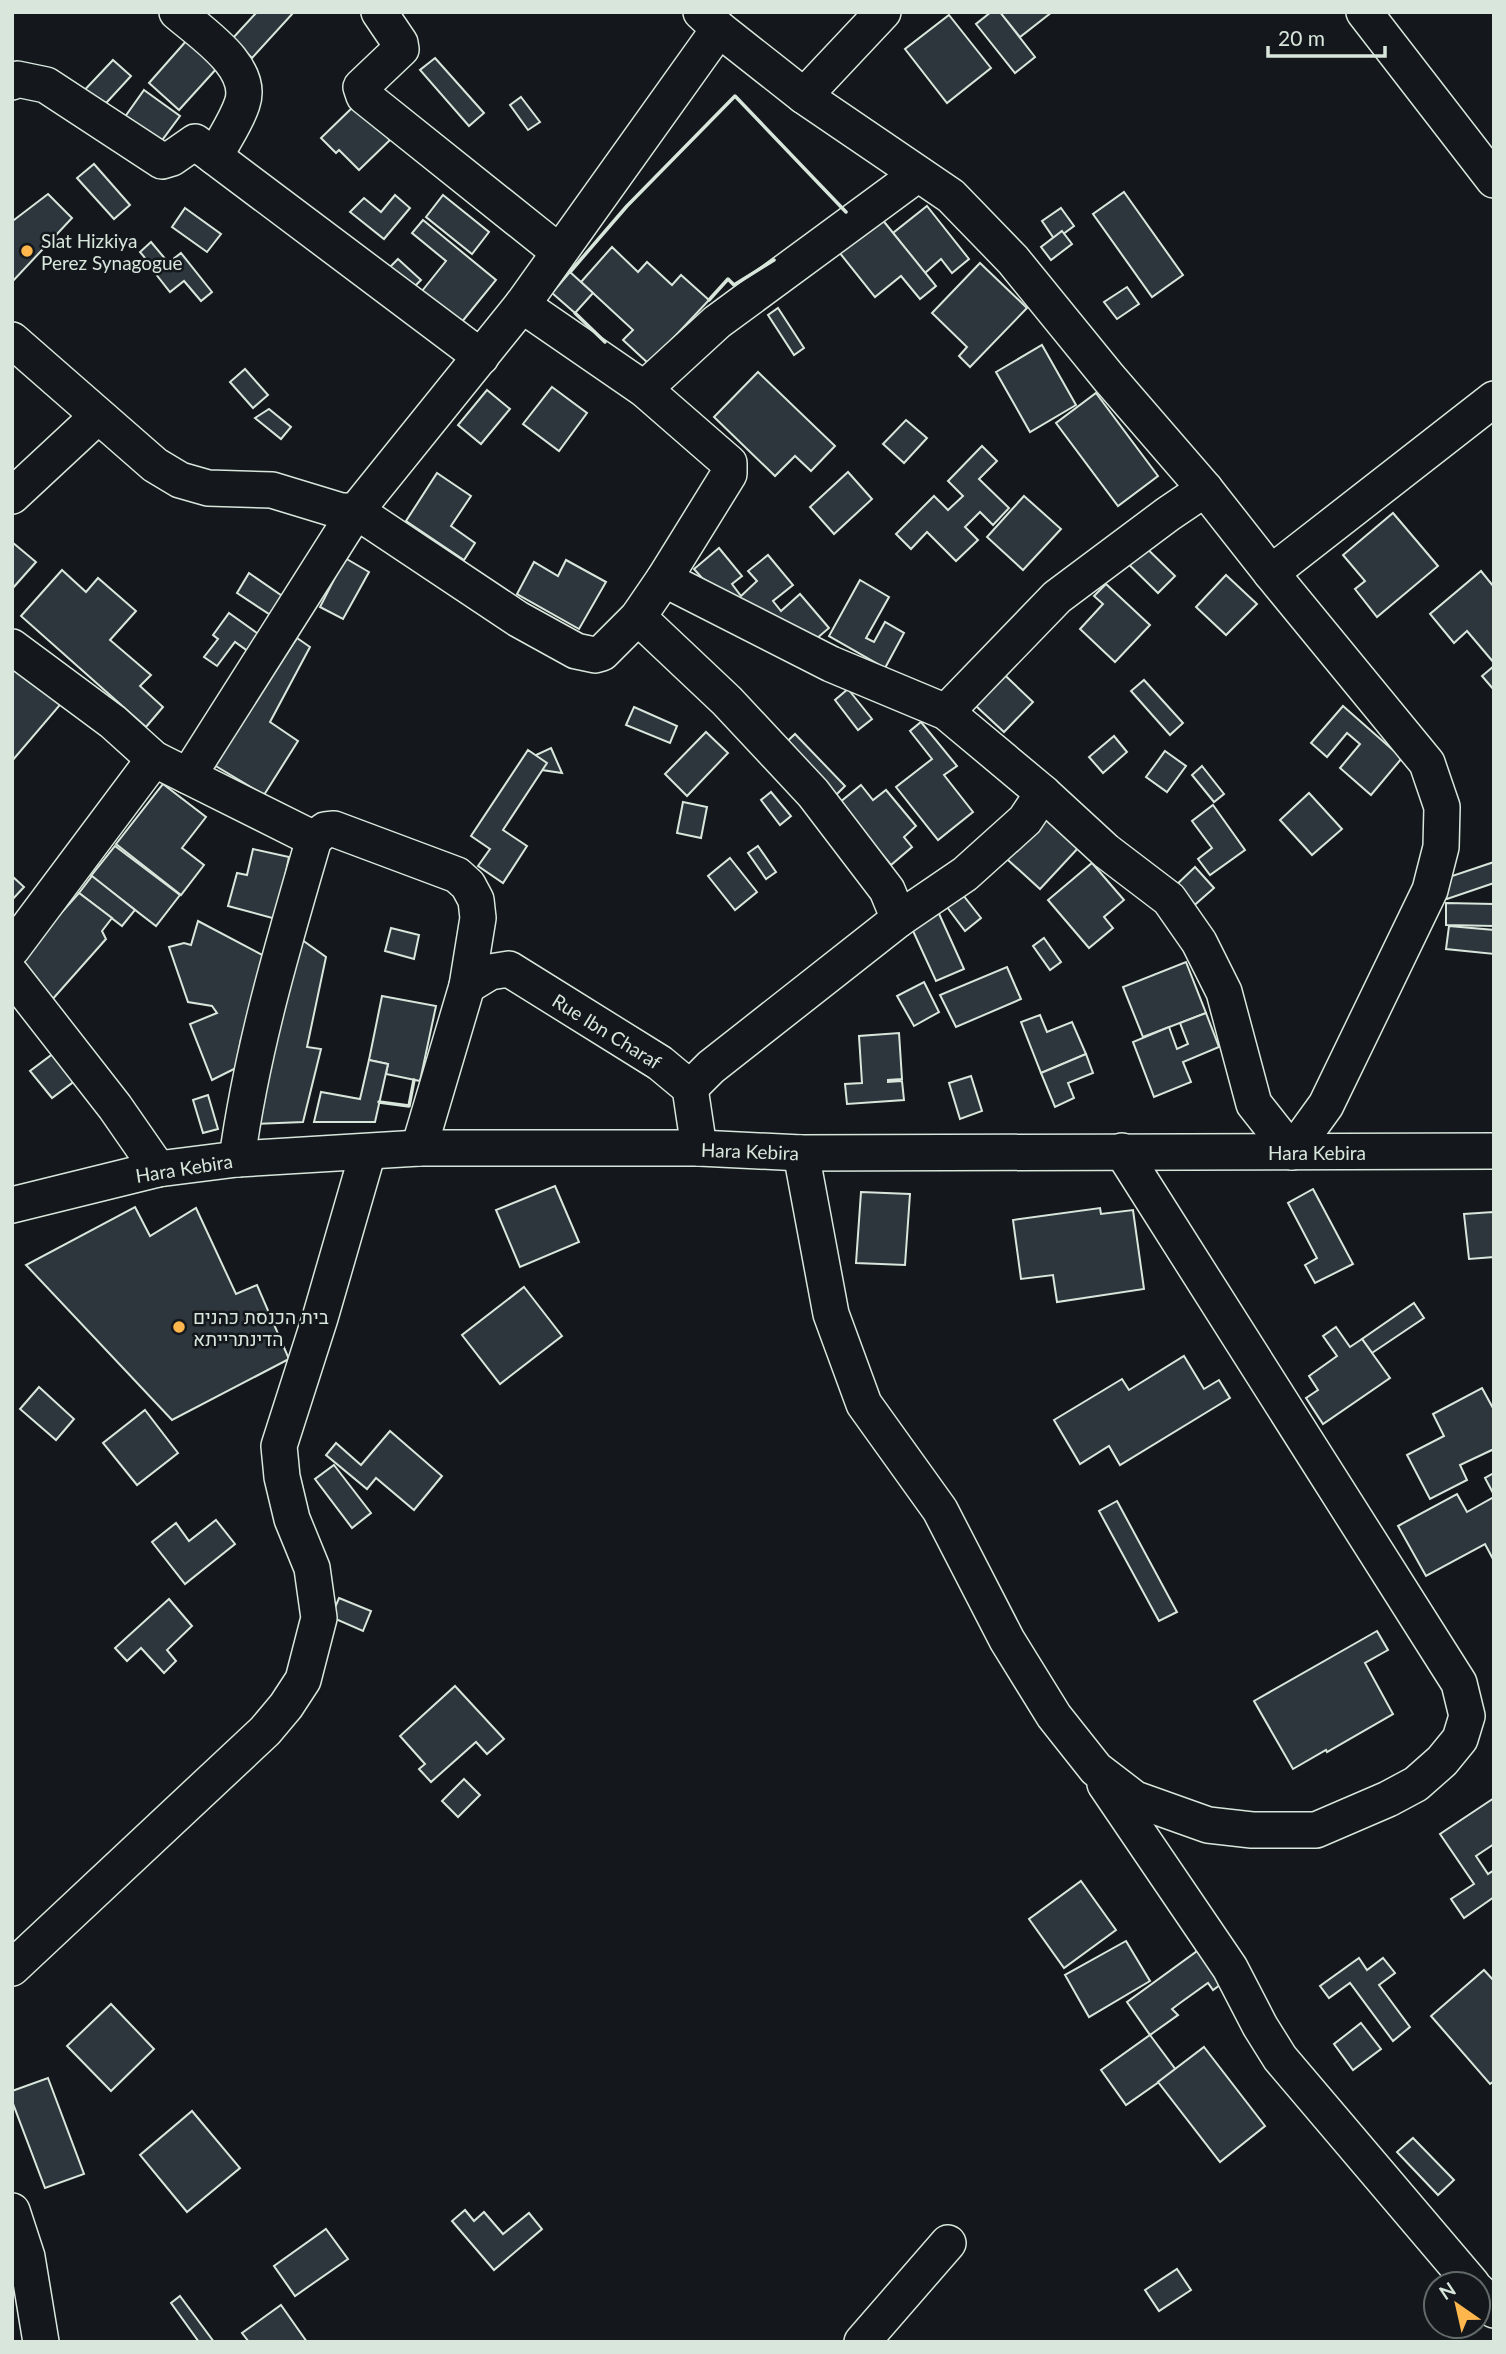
<svg xmlns="http://www.w3.org/2000/svg" width="1506" height="2354" viewBox="0 0 1506 2354" font-family="Lato,Heebo,sans-serif">
<rect width="100%" height="100%" fill="#14181c"/>
<g fill="#2c363c" stroke="#d8e6dc" stroke-width="2">
<polygon points="257,12 294,12 252,58 232,39"/>
<polygon points="991,12 1000,12 1035,57 1015,73 976,24"/>
<polygon points="1000,12 1052,12 1020,37"/>
<polygon points="949,15 991,68 947,103 905,49"/>
<polygon points="187,40 218,67 179,110 149,83"/>
<polygon points="435,58 484,113 469,126 420,70"/>
<polygon points="113,60 131,76 96,114 78,97"/>
<polygon points="144,90 180,116 157,147 122,121"/>
<polygon points="521,97 540,122 528,130 510,105"/>
<polygon points="355,105 390,140 359,170 339,150 336,153 321,138"/>
<polygon points="94,164 130,205 114,219 77,178"/>
<polygon points="1124,192 1183,275 1152,297 1093,214"/>
<polygon points="48,194 72,218 12,282 12,218 14,220"/>
<polygon points="395,195 410,208 384,239 350,212 364,198 381,212"/>
<polygon points="443,195 489,232 472,254 426,217"/>
<polygon points="927,206 969,259 952,273 941,259 925,273 893,233"/>
<polygon points="185,208 221,234 207,252 172,227"/>
<polygon points="1061,208 1074,226 1055,240 1042,221"/>
<polygon points="881,218 936,286 920,299 901,276 875,297 839,252"/>
<polygon points="423,220 496,280 461,323 422,291 446,261 412,233"/>
<polygon points="1062,231 1072,244 1051,260 1041,247"/>
<polygon points="151,242 167,261 156,271 140,252"/>
<polygon points="612,247 638,272 647,262 672,285 681,275 709,300 649,364 623,340 633,330 581,282"/>
<polygon points="181,253 212,292 201,301 184,281 170,292 155,273"/>
<polygon points="398,259 421,280 408,293 385,272"/>
<polygon points="980,263 1027,308 970,367 959,356 967,347 932,313"/>
<polygon points="570,272 593,293 575,313 552,293"/>
<polygon points="1127,287 1139,304 1117,319 1104,302"/>
<polygon points="778,308 804,348 794,355 768,315"/>
<polygon points="1042,345 1076,405 1030,432 996,372"/>
<polygon points="245,369 268,395 253,408 230,382"/>
<polygon points="758,372 835,446 811,471 795,456 775,476 714,417"/>
<polygon points="552,387 587,413 559,451 523,424"/>
<polygon points="487,390 510,409 481,444 458,425"/>
<polygon points="1096,393 1158,476 1118,506 1056,423"/>
<polygon points="269,409 291,427 281,439 255,418"/>
<polygon points="906,420 927,438 904,463 883,444"/>
<polygon points="982,446 997,461 979,479 1009,508 993,525 980,512 965,527 978,540 956,561 927,532 911,549 896,534 934,496 948,510 963,496 948,481"/>
<polygon points="848,472 872,499 834,534 810,507"/>
<polygon points="437,473 471,496 451,526 475,543 464,560 406,521"/>
<polygon points="1024,496 1061,529 1023,570 987,537"/>
<polygon points="1393,513 1438,566 1377,617 1355,589 1365,581 1343,555"/>
<polygon points="1128,530 1175,576 1158,593 1111,547"/>
<polygon points="12,542 36,562 12,589"/>
<polygon points="719,548 742,576 732,584 741,596 757,581 748,571 768,555 793,585 773,601 781,611 800,594 829,628 809,645 702,578 694,569"/>
<polygon points="345,558 369,572 343,619 320,607"/>
<polygon points="566,560 606,582 579,629 517,594 534,562 558,576"/>
<polygon points="62,570 86,592 98,578 136,611 110,640 151,675 140,686 163,707 146,727 21,616"/>
<polygon points="1481,571 1494,587 1494,663 1467,631 1454,643 1430,614"/>
<polygon points="249,573 288,600 275,618 237,593"/>
<polygon points="1226,575 1257,604 1226,635 1196,607"/>
<polygon points="860,580 889,597 866,638 874,642 885,622 904,633 885,668 829,636"/>
<polygon points="1106,584 1150,625 1115,662 1080,629 1103,604 1094,596"/>
<polygon points="229,613 264,638 252,654 235,642 217,666 204,657 218,639 213,635"/>
<polygon points="297,638 310,647 270,722 298,741 264,795 214,765"/>
<polygon points="12,647 71,692 12,761"/>
<polygon points="992,663 1033,702 1004,732 963,694"/>
<polygon points="1494,666 1494,690 1482,676"/>
<polygon points="1144,680 1183,723 1170,735 1131,691"/>
<polygon points="848,689 872,719 858,730 835,700"/>
<polygon points="1343,706 1402,758 1371,795 1340,768 1360,744 1347,733 1327,757 1311,743"/>
<polygon points="634,707 677,726 670,743 626,725"/>
<polygon points="921,722 957,766 944,775 973,812 938,840 896,787 932,759 910,731"/>
<polygon points="706,732 728,753 687,796 665,774"/>
<polygon points="795,734 845,786 829,802 779,749"/>
<polygon points="1114,736 1127,752 1103,773 1089,757"/>
<polygon points="551,748 562,773 542,770 536,755"/>
<polygon points="528,750 547,763 503,830 527,846 503,883 478,866 490,849 471,836"/>
<polygon points="1165,751 1186,766 1167,792 1146,777"/>
<polygon points="1202,766 1224,794 1214,802 1192,775"/>
<polygon points="163,784 206,817 182,848 204,865 181,895 116,844"/>
<polygon points="861,785 873,800 886,790 916,826 904,837 912,847 891,865 839,803"/>
<polygon points="771,792 791,816 780,825 761,800"/>
<polygon points="1309,793 1342,829 1312,855 1280,820"/>
<polygon points="1025,796 1080,846 1040,889 986,840"/>
<polygon points="683,802 707,807 701,838 677,833"/>
<polygon points="1213,805 1245,850 1210,875 1198,859 1212,848 1192,821"/>
<polygon points="115,846 180,895 156,926 91,876"/>
<polygon points="758,846 776,872 766,879 748,853"/>
<polygon points="253,849 289,857 276,919 228,906 237,873 247,875"/>
<polygon points="730,858 757,892 735,910 708,876"/>
<polygon points="1494,862 1494,883 1447,899 1440,880"/>
<polygon points="1092,863 1124,900 1104,917 1113,928 1089,948 1048,900"/>
<polygon points="1195,867 1214,888 1190,909 1172,889"/>
<polygon points="12,876 24,887 12,900"/>
<polygon points="92,876 135,910 122,926 79,893"/>
<polygon points="79,893 112,918 102,931 106,939 51,1001 17,962"/>
<polygon points="963,895 981,918 965,931 947,907"/>
<polygon points="1446,903 1494,904 1494,926 1446,925"/>
<polygon points="936,907 964,969 936,981 908,920"/>
<polygon points="198,921 270,959 254,1033 241,1039 236,1068 212,1080 190,1024 217,1013 212,1006 188,1002 169,947 184,943 191,945"/>
<polygon points="1449,926 1494,930 1494,954 1446,949"/>
<polygon points="391,928 419,935 414,959 385,951"/>
<polygon points="298,937 326,957 307,1047 321,1049 303,1122 252,1124"/>
<polygon points="1044,938 1061,962 1050,970 1033,946"/>
<polygon points="1186,962 1206,1013 1143,1037 1123,987"/>
<polygon points="1007,967 1021,999 956,1027 940,995"/>
<polygon points="924,982 939,1012 914,1026 897,996"/>
<polygon points="382,996 436,1006 420,1081 386,1074 388,1064 369,1060"/>
<polygon points="1206,1013 1219,1047 1183,1062 1191,1082 1154,1097 1133,1042 1169,1027 1177,1049 1188,1044 1180,1023"/>
<polygon points="1040,1015 1047,1032 1072,1022 1086,1054 1041,1073 1021,1022"/>
<polygon points="899,1033 902,1079 888,1080 888,1082 902,1081 904,1100 847,1104 845,1084 862,1083 859,1036"/>
<polygon points="54,1053 76,1080 52,1098 30,1071"/>
<polygon points="1086,1054 1093,1073 1068,1083 1074,1098 1055,1107 1041,1073"/>
<polygon points="369,1060 388,1064 375,1122 314,1122 321,1092 360,1099"/>
<polygon points="971,1076 982,1111 960,1119 949,1083"/>
<polygon points="208,1095 218,1129 203,1133 193,1100"/>
<polygon points="555,1186 579,1242 520,1267 496,1210"/>
<polygon points="1313,1189 1353,1264 1315,1283 1305,1265 1317,1258 1288,1203"/>
<polygon points="861,1192 910,1194 905,1265 856,1263"/>
<polygon points="135,1207 150,1236 196,1208 236,1294 257,1285 289,1359 172,1420 26,1265"/>
<polygon points="1100,1208 1101,1214 1133,1210 1144,1289 1057,1302 1053,1275 1021,1279 1013,1220"/>
<polygon points="1493,1212 1494,1257 1469,1259 1464,1214"/>
<polygon points="524,1287 562,1336 500,1384 462,1335"/>
<polygon points="1414,1303 1424,1318 1372,1353 1362,1339"/>
<polygon points="1336,1327 1350,1347 1362,1339 1390,1378 1323,1424 1306,1398 1318,1390 1309,1376 1337,1356 1323,1336"/>
<polygon points="1184,1356 1204,1389 1219,1380 1230,1398 1120,1465 1109,1446 1080,1464 1054,1420 1122,1379 1129,1390"/>
<polygon points="39,1387 74,1419 56,1440 20,1409"/>
<polygon points="1482,1388 1494,1410 1494,1449 1460,1465 1467,1480 1430,1499 1407,1455 1444,1436 1433,1414"/>
<polygon points="145,1410 178,1453 137,1485 103,1443"/>
<polygon points="390,1431 442,1476 414,1510 376,1478 367,1489 326,1455 336,1443 361,1465"/>
<polygon points="334,1465 371,1513 352,1528 315,1479"/>
<polygon points="1494,1473 1494,1495 1485,1478"/>
<polygon points="1457,1494 1467,1512 1494,1497 1494,1561 1485,1544 1426,1576 1398,1526"/>
<polygon points="1117,1501 1177,1612 1159,1621 1099,1511"/>
<polygon points="216,1520 235,1544 185,1584 152,1542 176,1523 189,1541"/>
<polygon points="339,1598 371,1611 363,1631 331,1617"/>
<polygon points="169,1599 192,1626 167,1650 176,1661 164,1673 141,1648 127,1661 115,1648"/>
<polygon points="1377,1631 1388,1650 1365,1663 1393,1714 1327,1752 1326,1750 1293,1769 1254,1701"/>
<polygon points="455,1686 504,1739 487,1754 476,1742 431,1782 419,1769 425,1764 400,1736"/>
<polygon points="464,1779 480,1795 458,1817 442,1801"/>
<polygon points="1494,1798 1494,1844 1476,1856 1488,1874 1494,1870 1494,1897 1464,1918 1451,1899 1474,1884 1440,1834"/>
<polygon points="1081,1881 1116,1930 1064,1968 1029,1919"/>
<polygon points="1126,1941 1150,1981 1089,2017 1065,1975"/>
<polygon points="1200,1949 1224,1982 1213,1990 1208,1983 1180,2003 1172,2009 1178,2015 1150,2035 1127,2002"/>
<polygon points="1359,1958 1367,1970 1383,1958 1395,1973 1379,1985 1410,2027 1393,2041 1350,1983 1329,1998 1320,1986"/>
<polygon points="1484,1970 1494,1981 1494,2081 1490,2084 1431,2016"/>
<polygon points="111,2004 154,2049 111,2091 67,2046"/>
<polygon points="1361,2023 1381,2049 1353,2070 1334,2044"/>
<polygon points="1150,2035 1176,2070 1126,2105 1101,2070"/>
<polygon points="1204,2047 1265,2126 1220,2162 1158,2082"/>
<polygon points="48,2078 84,2174 45,2188 12,2101 12,2091"/>
<polygon points="192,2111 240,2168 187,2212 140,2155"/>
<polygon points="1413,2138 1454,2180 1438,2195 1397,2152"/>
<polygon points="465,2210 474,2221 484,2212 503,2234 529,2213 542,2229 494,2270 452,2221"/>
<polygon points="326,2229 348,2259 295,2296 274,2266"/>
<polygon points="1177,2269 1191,2290 1159,2311 1145,2290"/>
<polygon points="180,2296 214,2342 199,2342 171,2303"/>
<polygon points="281,2305 307,2342 249,2342 242,2333"/>
</g>
<g fill="none" stroke-linecap="round" stroke-linejoin="round">
<defs>
<g id="street">
<path d="M177,12c24,21 78,55 65,92 -6,18 -19,36 -27,53"/>
<polyline points="379,12 400,43 401,49 361,87 364,96 559,252"/>
<polyline points="1364,12 1494,180"/>
<polyline points="12,82 17,79 46,85 162,161 172,158 195,142 481,357"/>
<polyline points="804,96 883,12"/>
<polyline points="12,340 155,465 180,480 208,488 272,490 341,511 356,511 522,305 719,29"/>
<polyline points="644,389 717,322 918,174"/>
<polyline points="12,496 98,416"/>
<polyline points="1271,573 1494,399"/>
<polyline points="664,579 831,664 946,712 1043,793 1106,851 1169,899 1199,942 1224,992 1254,1104 1292,1152 1326,1105 1430,890 1441,847 1442,807 1427,763 1271,573 1205,489 1109,378 1013,260 951,196 804,96 719,29 701,12"/>
<polyline points="638,617 727,701 813,793 887,890 899,919"/>
<polyline points="12,647 113,722 154,759 314,839"/>
<polyline points="946,712 1057,597 1168,514 1205,489"/>
<polyline points="188,776 356,511 518,619 576,651 595,655 602,653 638,617 664,579 729,474 729,463 644,389 522,305"/>
<polyline points="12,949 154,759"/>
<polyline points="12,975 115,1107 158,1169"/>
<polyline points="467,986 490,972 509,969 660,1063 690,1088 699,1148"/>
<polyline points="690,1088 711,1067 899,919 965,874 1025,820 1043,793"/>
<polyline points="801,1153 831,1314 864,1404 940,1510 1007,1640 1054,1716 1096,1769 1135,1799 1208,1825 1252,1830 1316,1830 1388,1799 1416,1784 1442,1761 1460,1739 1467,1716 1459,1683 1122,1151"/>
<path d="M237,1159c15,-110 46,-214 77,-320l11,-9 9,-1 123,46 11,10 8,15 2,18 -11,68 -48,162"/>
<polyline points="12,1205 158,1169 237,1159 419,1148 699,1148 801,1153 1494,1151"/>
<polyline points="1105,1784 1230,1968 1260,2026 1280,2058 1472,2284"/>
<polyline points="12,1968 265,1731 286,1706 303,1680 319,1618 312,1568 292,1519 282,1477 279,1446 320,1318 368,1152"/>
<polyline points="12,2211 27,2257 41,2342"/>
<polyline points="1478,2291 1494,2310"/>
<polyline points="862,2342 948,2243"/>
</g>
</defs>
<use href="#street" stroke="#d8e6dc" stroke-width="38"/>
<use href="#street" stroke="#14181c" stroke-width="35"/>
<g stroke="#d8e6dc" stroke-width="3.5">
<polyline points="570,272 627,206 735,96 846,212"/>
<polyline points="709,300 728,279 734,285 774,260"/>
<polyline points="575,313 605,342"/>
<polyline points="379,1102 409,1106 414,1080"/>
</g>
</g>
<g fill="#ffb74d" stroke="#14181c" stroke-width="2.5">
<circle cx="27" cy="251" r="7"/>
<circle cx="179" cy="1327" r="7"/>
</g>
<g text-anchor="middle" dominant-baseline="central" stroke-width="5" stroke-linejoin="round" paint-order="stroke">
<g font-size="19" fill="#d8e6dc" stroke="#14181c" text-anchor="start">
<text x="41" y="240">Slat Hizkiya<tspan x="41" dy="22">Perez Synagogue</tspan></text>
<text x="193" y="1316">בית הכנסת כהנים<tspan x="193" dy="22">הדינתרייתא</tspan></text>
</g>
<g font-size="19" fill="#d8e6dc" stroke="#14181c">
<text transform="translate(607 1031) rotate(32)">Rue Ibn Charaf</text>
<text transform="translate(750 1151) rotate(2)">Hara Kebira</text>
<text x="1317" y="1152">Hara Kebira</text>
<text transform="translate(184 1168) rotate(-9)">Hara Kebira</text>
</g>
</g>
<rect width="1506" height="2354" fill="none" stroke="#d8e6dc" stroke-width="28"/>
<g transform="translate(1457 2305) rotate(326)"><circle r="33" fill="#14181c" stroke="#626a69" stroke-width="2"/>
<path d="M0-5L12 26L0 18L-12 26Z" fill="#ffb74d"/>
<text y="-10" font-size="19" font-weight="bold" text-anchor="middle" fill="#d8e6dc">N</text>
</g>
<path d="M1268 46v10h117v-10" fill="none" stroke="#d8e6dc" stroke-width="3.5"/>
<text x="1278" y="46" font-size="21" fill="#d8e6dc" stroke="#14181c" stroke-width="5" paint-order="stroke">20 m</text>
</svg>
